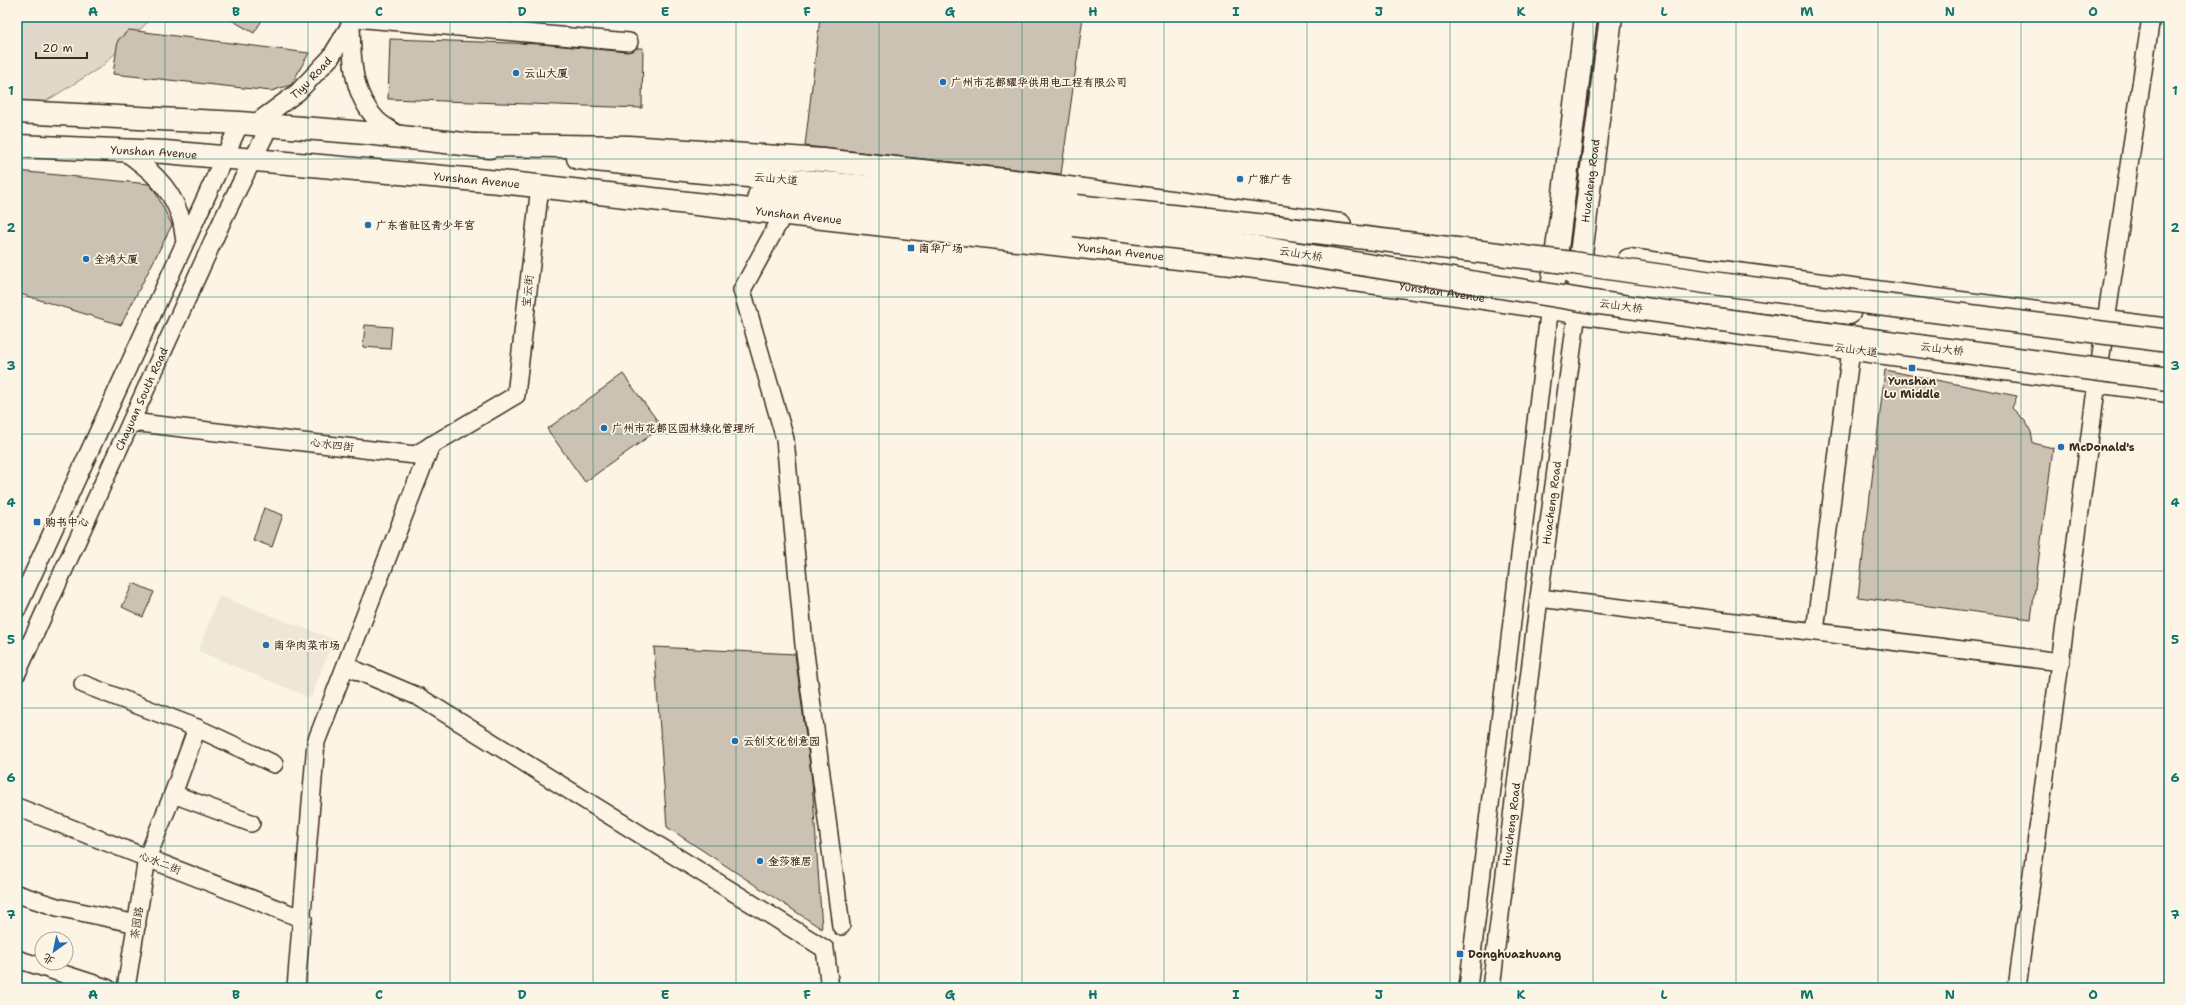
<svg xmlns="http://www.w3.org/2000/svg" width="2186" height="1005" viewBox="0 0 2186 1005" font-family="'Shantell Sans','LXGW WenKai TC',sans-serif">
<rect width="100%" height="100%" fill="#fcf5e5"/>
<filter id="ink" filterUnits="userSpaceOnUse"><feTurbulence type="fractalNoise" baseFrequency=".025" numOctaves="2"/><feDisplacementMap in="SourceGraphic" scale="8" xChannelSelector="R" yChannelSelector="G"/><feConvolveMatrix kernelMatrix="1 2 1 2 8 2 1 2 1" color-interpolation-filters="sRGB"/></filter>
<g filter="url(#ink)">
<polygon fill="#eee6d6" points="219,596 333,639 311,698 198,651"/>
<polygon fill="#e0d8c8" stroke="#8e8173" points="17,17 153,17 101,67 27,113 17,112"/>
<g fill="#ccc2b3" stroke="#3b2a1e">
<polygon points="226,17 264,17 254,33"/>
<polygon points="820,17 1083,17 1061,174 805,146"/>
<polygon points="129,30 309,53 291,85 271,91 113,74 118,40"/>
<polygon points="390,39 541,44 628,52 637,48 643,48 642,108 388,99"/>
<polygon points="17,171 149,184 155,191 172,225 121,325 17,293"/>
<polygon points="365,325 392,327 390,349 363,347"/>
<polygon points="1885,370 2017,396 2012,408 2026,422 2031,432 2033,443 2053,448 2031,619 1858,597"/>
<polygon points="623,374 662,427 585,482 547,429"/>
<polygon points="264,508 283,515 272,547 253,540"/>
<polygon points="133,583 154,592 143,617 122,607"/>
<polygon points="654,647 795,654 812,781 822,929 667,827"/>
</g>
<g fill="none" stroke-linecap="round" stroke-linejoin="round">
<defs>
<g id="minor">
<polyline points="354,18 629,42"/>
<path d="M351,24c1,35 0,69 26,96 6,6 16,11 23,16"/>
<path id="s1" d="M253,125l45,-33 33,-35 24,-40"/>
<path d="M124,151c23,16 45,34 55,62 4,8 4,19 6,28"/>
<polyline points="784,213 742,290 785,439 804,645 841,926"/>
<polyline points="131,422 415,455 516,395 540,186"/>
<polyline points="1539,598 2061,662"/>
<polyline points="17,609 240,123"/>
<polyline points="1815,631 1851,350"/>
<polyline points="346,666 419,697 825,949 830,988"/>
<path id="s2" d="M17,673l206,-454 46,-92"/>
<polyline points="83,684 197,728"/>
<polyline points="173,794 197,728 274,764"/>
<polyline points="17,807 303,919"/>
<polyline points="17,894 57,907 137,924"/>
<polyline points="17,959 107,988"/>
<polyline points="126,988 147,858 173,794 251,823"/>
<polyline points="296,988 316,742 431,445"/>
<polyline points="1468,988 1551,297"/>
<path id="s3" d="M1491,988l48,-390 38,-286"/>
<polyline points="2017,988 2097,382 2151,17"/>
</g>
<g id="major">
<polyline points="17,112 240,123 366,133 490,147"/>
<polyline points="476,145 629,147 822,160 1031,183 1340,225"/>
<path id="s4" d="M17,146l148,6 345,31 730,82 190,25 147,22"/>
<polyline points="578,158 693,171 1076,206"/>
<polyline points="759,196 1074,225"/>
<polyline points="1563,267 1579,278 1849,313"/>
</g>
<g id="highway">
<polyline points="1586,17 1552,289 1577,312 2169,391"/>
<polyline points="1629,260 2169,330"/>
<path id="s5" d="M1577,312l4,-58 30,-237"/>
</g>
</defs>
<use href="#minor" stroke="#3b2a1e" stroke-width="20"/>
<use href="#major" stroke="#3b2a1e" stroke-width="25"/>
<use href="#highway" stroke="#3b2a1e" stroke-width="25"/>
<use href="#minor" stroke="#fcf5e5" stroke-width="17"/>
<use href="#major" stroke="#fcf5e5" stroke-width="22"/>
<use href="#highway" stroke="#fcf5e5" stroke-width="22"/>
<defs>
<g id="major-bridge">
<polyline points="1076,206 1257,225 1573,263 1712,283 2169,341"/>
<polyline points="1074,225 1256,247 1593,302 1766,326 2169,379"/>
</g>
</defs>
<use href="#major-bridge" stroke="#3b2a1e" stroke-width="25" stroke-linecap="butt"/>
<use href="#major-bridge" stroke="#fcf5e5" stroke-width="22"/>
</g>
</g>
<path fill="none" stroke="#0f766e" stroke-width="1" stroke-opacity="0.55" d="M165,17v971M308,17v971M450,17v971M593,17v971M736,17v971M879,17v971M1022,17v971M1164,17v971M1307,17v971M1450,17v971M1593,17v971M1736,17v971M1878,17v971M2021,17v971M17,159h2152M17,297h2152M17,434h2152M17,571h2152M17,708h2152M17,846h2152"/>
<g fill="#1f6fb2" stroke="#fcf5e5" stroke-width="1.5">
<circle cx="516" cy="73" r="4"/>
<circle cx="943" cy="82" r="4"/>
<circle cx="1240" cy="179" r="4"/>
<circle cx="368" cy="225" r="4"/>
<rect x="907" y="244" width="8" height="8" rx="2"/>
<circle cx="86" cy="259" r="4"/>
<rect x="1908" y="364" width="8" height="8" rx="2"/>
<circle cx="604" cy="428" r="4"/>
<circle cx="2061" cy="447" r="4"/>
<rect x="33" y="518" width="8" height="8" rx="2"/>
<circle cx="266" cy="645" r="4"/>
<circle cx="735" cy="741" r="4"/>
<circle cx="760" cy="861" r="4"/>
<rect x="1456" y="950" width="8" height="8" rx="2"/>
</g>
<g text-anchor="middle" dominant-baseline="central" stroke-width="3.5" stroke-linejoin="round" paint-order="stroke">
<g font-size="11" font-weight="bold" fill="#3b2a1e" stroke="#fcf5e5" text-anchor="start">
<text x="524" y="73">云山大厦</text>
<text x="951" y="82">广州市花都耀华供用电工程有限公司</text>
<text x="1248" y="179">广雅广告</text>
<text x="376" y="225">广东省社区青少年宫</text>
<text x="919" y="248">南华广场</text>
<text x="94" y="259">全鸿大厦</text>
<text x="1912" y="381" text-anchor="middle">Yunshan<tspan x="1912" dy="13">Lu Middle</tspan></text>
<text x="612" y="428">广州市花都区园林绿化管理所</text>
<text x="2069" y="447">McDonald's</text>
<text x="45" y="522">购书中心</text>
<text x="274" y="645">南华肉菜市场</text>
<text x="743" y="741">云创文化创意园</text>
<text x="768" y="861">金莎雅居</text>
<text x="1468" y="954">Donghuazhuang</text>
</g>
<g font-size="11" fill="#3b2a1e" stroke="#fcf5e5">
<text stroke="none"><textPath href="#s1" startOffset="75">Tiyu Road</textPath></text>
<text stroke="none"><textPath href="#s4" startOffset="137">Yunshan Avenue</textPath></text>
<text transform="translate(776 179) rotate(5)">云山大道</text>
<text stroke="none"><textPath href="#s4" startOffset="461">Yunshan Avenue</textPath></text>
<text stroke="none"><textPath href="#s5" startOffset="132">Huacheng Road</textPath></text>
<text stroke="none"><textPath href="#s4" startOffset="785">Yunshan Avenue</textPath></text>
<text stroke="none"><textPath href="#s4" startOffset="1109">Yunshan Avenue</textPath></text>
<text transform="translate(1301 254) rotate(9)">云山大桥</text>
<text transform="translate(528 291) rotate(-84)">宝云街</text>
<text stroke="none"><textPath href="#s4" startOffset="1433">Yunshan Avenue</textPath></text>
<text transform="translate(1621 306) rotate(8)">云山大桥</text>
<text transform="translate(1942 349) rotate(7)">云山大桥</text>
<text transform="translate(1856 350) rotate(8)">云山大道</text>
<text stroke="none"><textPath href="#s2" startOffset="301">Chayuan South Road</textPath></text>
<text transform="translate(332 445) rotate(7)">心水四街</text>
<text stroke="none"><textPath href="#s3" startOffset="489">Huacheng Road</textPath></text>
<text stroke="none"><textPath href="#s3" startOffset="165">Huacheng Road</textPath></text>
<text transform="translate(160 863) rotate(21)">心水二街</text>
<text transform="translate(137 923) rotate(-81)">茶园路</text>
</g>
</g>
<rect width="2186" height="1005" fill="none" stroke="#fcf5e5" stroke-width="44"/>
<g transform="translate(54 951) rotate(213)"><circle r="19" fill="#fcf5e5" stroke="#afa495"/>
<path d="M0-3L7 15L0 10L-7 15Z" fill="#1f6fb2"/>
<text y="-6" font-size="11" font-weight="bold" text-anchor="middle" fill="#3b2a1e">北</text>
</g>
<path d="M36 52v6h51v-6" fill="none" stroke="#3b2a1e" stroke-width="2"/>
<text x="42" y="52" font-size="12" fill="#3b2a1e" stroke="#fcf5e5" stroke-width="3" paint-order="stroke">20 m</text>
<rect x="22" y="22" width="2142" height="961" fill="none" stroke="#0f766e" stroke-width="1.5"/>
<g font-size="13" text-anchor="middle" font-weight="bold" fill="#0f766e">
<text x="93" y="16">A</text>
<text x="236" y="16">B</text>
<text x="379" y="16">C</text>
<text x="522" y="16">D</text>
<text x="665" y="16">E</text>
<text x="807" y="16">F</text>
<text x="950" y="16">G</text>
<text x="1093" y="16">H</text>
<text x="1236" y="16">I</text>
<text x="1379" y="16">J</text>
<text x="1521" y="16">K</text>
<text x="1664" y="16">L</text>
<text x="1807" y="16">M</text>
<text x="1950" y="16">N</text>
<text x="2093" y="16">O</text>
<text x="11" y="95">1</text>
<text x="2175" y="95">1</text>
<text x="11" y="232">2</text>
<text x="2175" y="232">2</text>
<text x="11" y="370">3</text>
<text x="2175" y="370">3</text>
<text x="11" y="507">4</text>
<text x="2175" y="507">4</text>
<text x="11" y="644">5</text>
<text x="2175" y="644">5</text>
<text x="11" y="782">6</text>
<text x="2175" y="782">6</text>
<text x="11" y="919">7</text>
<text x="2175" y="919">7</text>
<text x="93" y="999">A</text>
<text x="236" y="999">B</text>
<text x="379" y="999">C</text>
<text x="522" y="999">D</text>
<text x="665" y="999">E</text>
<text x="807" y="999">F</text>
<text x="950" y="999">G</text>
<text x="1093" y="999">H</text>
<text x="1236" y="999">I</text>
<text x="1379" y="999">J</text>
<text x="1521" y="999">K</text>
<text x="1664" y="999">L</text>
<text x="1807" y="999">M</text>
<text x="1950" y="999">N</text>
<text x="2093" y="999">O</text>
</g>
</svg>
